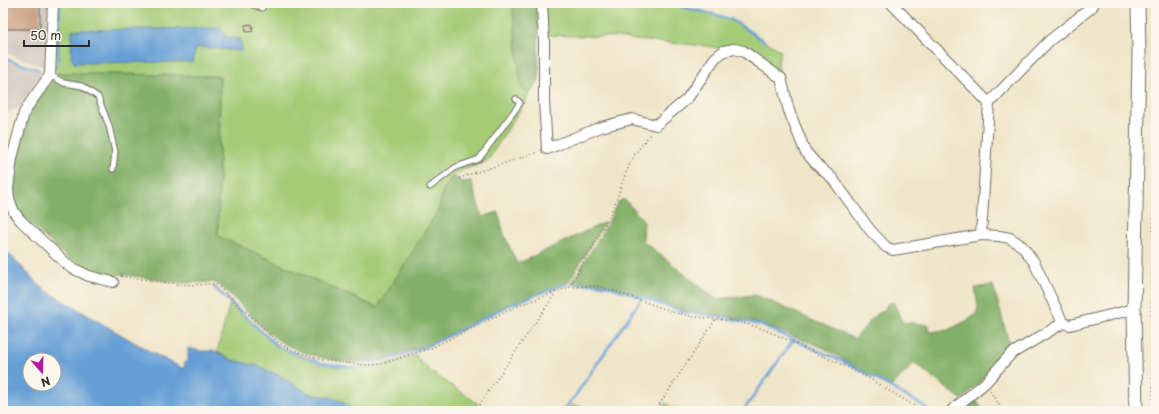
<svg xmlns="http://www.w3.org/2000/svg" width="1159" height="414" viewBox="0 0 1159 414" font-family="'Playpen Sans',sans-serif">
<rect width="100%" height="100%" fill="#fbf7ec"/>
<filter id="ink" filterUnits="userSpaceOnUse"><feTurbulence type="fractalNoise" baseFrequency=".025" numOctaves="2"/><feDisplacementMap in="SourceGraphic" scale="8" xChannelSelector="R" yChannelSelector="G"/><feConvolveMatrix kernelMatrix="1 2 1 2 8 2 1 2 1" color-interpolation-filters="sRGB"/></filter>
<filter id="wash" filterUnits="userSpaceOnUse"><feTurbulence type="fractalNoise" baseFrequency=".012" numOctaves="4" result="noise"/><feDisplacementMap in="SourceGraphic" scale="16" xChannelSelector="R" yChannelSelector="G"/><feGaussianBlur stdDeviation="0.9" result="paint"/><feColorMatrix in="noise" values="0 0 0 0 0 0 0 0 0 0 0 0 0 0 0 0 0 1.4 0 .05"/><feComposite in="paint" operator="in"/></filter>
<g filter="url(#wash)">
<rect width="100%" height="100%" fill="#efe5c8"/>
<g fill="#ccc2b9">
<polygon points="3,3 48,3 46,68 3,52"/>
<polygon points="3,60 42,73 20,107 3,115"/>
</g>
<g fill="#a4cc77" stroke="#687c51">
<polygon points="55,3 537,3 539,80 488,160 480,164 462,170 452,177 443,190 439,209 378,308 218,236 220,76 57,73 53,65"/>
<polygon points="544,3 667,3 694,9 732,20 781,51 778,61 779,73 734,46 728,45 724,49 707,46 636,40 616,37 546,35"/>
<polygon points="230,302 277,346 293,353 321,363 357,368 358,367 381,365 416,355 419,361 433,373 477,403 476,407 481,411 354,411 343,402 330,397 312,395 280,376 258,366 232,360 217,352"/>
<polygon points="664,404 667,404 677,411 657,411"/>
<polygon points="572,405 595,410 597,411 563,411 569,406"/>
</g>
<g fill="#83b068" stroke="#576e4a">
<polygon points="512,3 537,3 539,80 530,94 521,88"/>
<path d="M57,73l163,3 -2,160 159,72 62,-99 4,-19 10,-14 9,6 9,-1 11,36 16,-5 6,22 13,30 88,-42 -37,61 -63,23 -70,36 -53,18 -23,1v2c-32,-3 -65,-9 -90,-30 -18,-16 -33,-35 -51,-49l-5,-2 -32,1 -61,-9 -7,4 -38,-13 -56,-52 -6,-16v-9l3,-26 13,-51z"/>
<polygon points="624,199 644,221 643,241 716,299 756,295 855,339 874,316 884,310 887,305 890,303 894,303 902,322 928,325 929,332 948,330 970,319 976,314 978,307 975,288 993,285 1011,350 962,400 914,363 891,387 822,347 755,322 727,316 688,312 600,283 572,283 608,223 618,202"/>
<polygon points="972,396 984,411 954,411"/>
</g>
<g fill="#659fd5" stroke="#486580" fill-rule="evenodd">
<polygon points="222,28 225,37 241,39 242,49 241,51 199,47 195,50 193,61 191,62 74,63 71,58 72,30"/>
<path d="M3,248l37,38 8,6 108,63 28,14 1,-7 3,-2v-12l13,3h13l18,9 26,6 22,10 32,19 18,2 13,5 11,9h137h-488zM30,360h24v24h-24z"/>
</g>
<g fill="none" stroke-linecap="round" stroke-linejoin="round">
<g stroke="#659fd5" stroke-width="2.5">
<polyline points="665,3 717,15 732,20 766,42"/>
<polyline points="3,58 39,70"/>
<polyline points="56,67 58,66 60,3"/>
<polyline points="573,284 596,284 608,286 684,312 727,318 760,325 853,366 927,408"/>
<polyline points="214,287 277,346 293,353 321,363 357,368"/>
<path d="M360,362c48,2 101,-34 144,-54 20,-9 41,-16 62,-24"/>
<polyline points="561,411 573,399 642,298"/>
<polyline points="743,411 794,339"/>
</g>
</g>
<g id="blocks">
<g fill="#c69b7b">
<rect x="3" y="3" width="37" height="26"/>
<polygon points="252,24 253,31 246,32 245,25"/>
</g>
</g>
</g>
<g filter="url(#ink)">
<use href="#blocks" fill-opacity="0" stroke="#706c62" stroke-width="1"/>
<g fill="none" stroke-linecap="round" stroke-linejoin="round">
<defs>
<g id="service">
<polyline points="251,3 253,5 262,8"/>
<polyline points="50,75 64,83 82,86 98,97 109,126 115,152 113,169"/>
<polyline points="430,187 456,167 479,159 520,103 516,99"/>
</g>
<g id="minor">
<polyline points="53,3 50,75 30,103 24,113 12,158 8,188 9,199 14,212 21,221 70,267 89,276 113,282"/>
<polyline points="542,3 544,42 544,101 547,149 601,127 632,119 656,125 687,99 715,58 724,51 734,49 743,51 781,78 789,111 805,151 818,166 832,178 870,230 886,247 893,250 981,235 999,236 1010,238 1022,246 1034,262 1063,323"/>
<polyline points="891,3 989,103"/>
<polyline points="981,235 989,103 1049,41 1092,7 1094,3"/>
<polyline points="951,411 985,383 1011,354 1063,323 1070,325 1134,309"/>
</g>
<polyline id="tertiary" points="1136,411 1134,309 1139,55 1138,3"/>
</defs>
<use href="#service" stroke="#706c62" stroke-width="7"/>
<use href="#minor" stroke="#706c62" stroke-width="12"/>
<use href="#tertiary" stroke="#706c62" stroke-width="15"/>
<g stroke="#706c62" stroke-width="1.5" stroke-dasharray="1 3" stroke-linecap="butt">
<polyline points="1155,3 1156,16"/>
<polyline points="459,178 538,152"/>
<polyline points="121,276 183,285 216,284 278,342 290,349 321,360 364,365 381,364 431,348 515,307 569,287 597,286 611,290 676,313 695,317 735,321 758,327 779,336 860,373 923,411"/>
<polyline points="569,287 606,224 616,201 626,172 635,154 650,134"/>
<polyline points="990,391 1003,411"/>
<polyline points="479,405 555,294 555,292"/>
<polyline points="655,411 716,319"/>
<path d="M1154,411c-5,-82 -2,-165 2,-247"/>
</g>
<use href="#service" stroke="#fff" stroke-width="5"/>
<use href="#minor" stroke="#fff" stroke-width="10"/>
<use href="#tertiary" stroke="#fff" stroke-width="13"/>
</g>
</g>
<rect width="1159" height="414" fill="none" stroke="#fbf7ec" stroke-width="16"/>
<g transform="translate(42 372) rotate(160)"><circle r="19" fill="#fbf7ec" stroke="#a8a59f"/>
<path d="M0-3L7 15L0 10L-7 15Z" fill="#b5179e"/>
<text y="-6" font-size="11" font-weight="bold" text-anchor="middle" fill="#2b2b2b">N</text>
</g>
<path d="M24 40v6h65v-6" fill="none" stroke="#2b2b2b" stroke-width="2"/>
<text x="30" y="40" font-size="12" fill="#2b2b2b" stroke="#fbf7ec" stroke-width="3" paint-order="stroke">50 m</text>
</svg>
